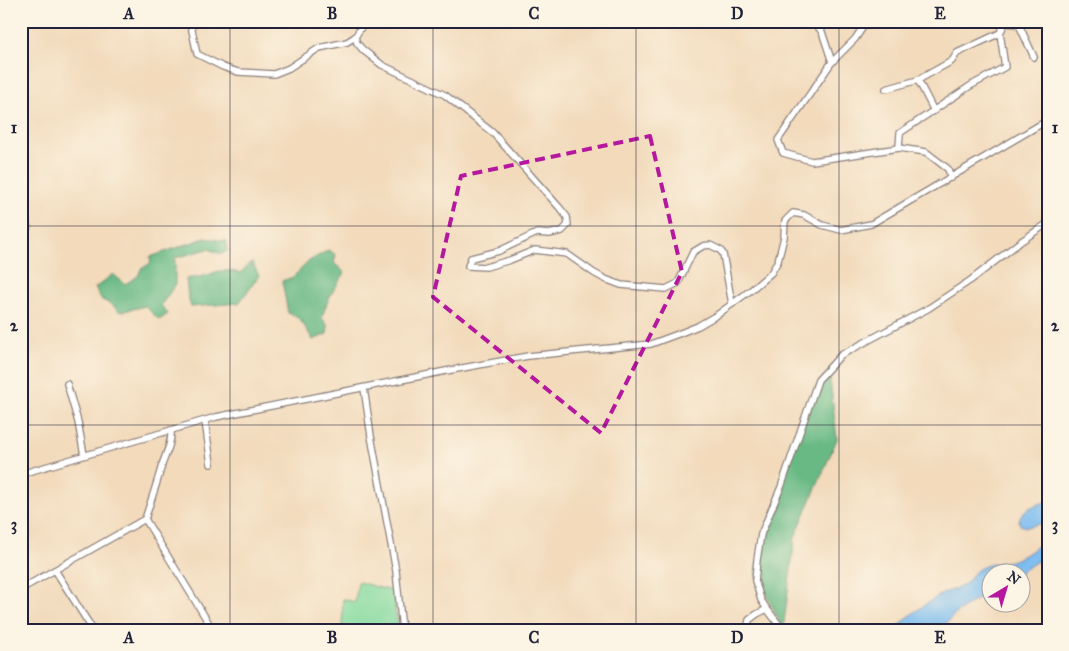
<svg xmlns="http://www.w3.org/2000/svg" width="1069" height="651" viewBox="0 0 1069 651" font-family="'IM FELL Great Primer',serif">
<rect width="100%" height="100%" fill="#fcf5e5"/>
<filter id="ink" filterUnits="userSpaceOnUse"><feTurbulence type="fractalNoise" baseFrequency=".02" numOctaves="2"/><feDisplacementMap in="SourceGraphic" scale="10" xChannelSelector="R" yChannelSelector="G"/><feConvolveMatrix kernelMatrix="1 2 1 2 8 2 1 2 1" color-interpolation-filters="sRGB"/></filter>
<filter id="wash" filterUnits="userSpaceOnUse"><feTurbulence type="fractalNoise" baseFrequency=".0096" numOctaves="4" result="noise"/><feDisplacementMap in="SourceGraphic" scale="20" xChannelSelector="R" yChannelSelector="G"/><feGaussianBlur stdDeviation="1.12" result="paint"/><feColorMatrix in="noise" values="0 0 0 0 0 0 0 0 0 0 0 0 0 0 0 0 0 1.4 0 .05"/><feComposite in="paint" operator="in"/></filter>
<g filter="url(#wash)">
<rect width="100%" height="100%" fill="#f2dabb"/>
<polygon fill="#82d99d" stroke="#527e6c" points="358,582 396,592 395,609 399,630 342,630 343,599 355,602"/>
<g fill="#69b984" stroke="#466e60">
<polygon points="21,204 32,212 34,229 21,248"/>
<polygon points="205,238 227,241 227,251 222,254 208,249 175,258 175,285 161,305 168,314 159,320 145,306 120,312 111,304 102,300 95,288 113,274 125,284 138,276 141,269 151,263 150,257"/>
<path d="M329,250l7,5 -2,8 11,10c-10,14 -19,28 -23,45l6,8 -1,8 -14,6 -13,-21 -12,-6 -6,-32 11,-4 16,-16z"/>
<polygon points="252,262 259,276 239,303 191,307 188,297 186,279 204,276 219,271 230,271 240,273"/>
<polygon points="830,379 837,439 795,537 783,630 756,571 781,487 816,387"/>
</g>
<g fill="#7bbcf0" stroke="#4e6f96">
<path d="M1048,501v25l-5,-3 -16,4 -7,-2c-5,-15 18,-20 28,-24z"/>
<path d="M1048,535v19l-29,19 -27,1 -1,17c-19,11 -37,20 -50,39h-46c12,-14 33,-28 49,-37 6,-3 14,-4 21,-9 6,-5 8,-13 16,-16 9,-5 20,-5 30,-7 12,-3 29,-16 37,-26z"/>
</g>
</g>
<g filter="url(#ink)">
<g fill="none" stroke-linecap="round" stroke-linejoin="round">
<defs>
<g id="minor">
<polyline points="190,21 197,54 223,67 238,72 274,74 289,68 319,48 347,42 355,37"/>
<polyline points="365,21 355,37 357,43 363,50 382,65 445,95 493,133 559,207 567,217 568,225 562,231 549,234 537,233 499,251 471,258 468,266 486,267 510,260 535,250 567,254 594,273 605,279 621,285 666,289 678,283 693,252 703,246 710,245 720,250 723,254 732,304"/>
<polyline points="813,21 822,32 832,62"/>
<polyline points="867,21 855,39 832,62 778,140 783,153 812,161 899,148 926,152 948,169 951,178"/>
<polyline points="1005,23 1017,24 1020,27 1034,57"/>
<polyline points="886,89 918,80"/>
<polyline points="934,111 918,80 952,61 957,53 1000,33"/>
<polyline points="899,148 900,133 903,131 970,86 1005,67 1000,33 1006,21"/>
<polyline points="67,384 78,422 84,455"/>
<polyline points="364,388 371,436 396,571 402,630"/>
<polyline points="205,421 211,464"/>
<polyline points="21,474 216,417 446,371 528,356 651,344 678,334 698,326 717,315 751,290 771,273 778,261 784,237 785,221 793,213 804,215 822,225 841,230 871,224 1048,120"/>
<polyline points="145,519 213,630"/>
<polyline points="55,570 93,630"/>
<path d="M21,589l124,-70c6,-18 12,-36 17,-54 4,-12 10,-22 9,-35"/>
<polyline points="747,630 749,620 757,614 767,609"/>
<polyline points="783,630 767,609 761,600 758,590 755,581 757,560 761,534 781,487 818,380 841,355 929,308 971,280 1020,242 1048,223"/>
</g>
</defs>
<use href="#minor" stroke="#8a7e7b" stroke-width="8"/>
<use href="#minor" stroke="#fff" stroke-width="5.5"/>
</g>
</g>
<path fill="none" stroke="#b5179e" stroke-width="4" stroke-dasharray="10 6" stroke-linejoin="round" d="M650,136l32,136 -81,161 -168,-136 28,-121z"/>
<path fill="none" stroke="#22223b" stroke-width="1" stroke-opacity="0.55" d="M230,21v609M433,21v609M636,21v609M839,21v609M21,226h1027M21,425h1027"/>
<rect width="1069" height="651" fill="none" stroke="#fcf5e5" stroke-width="55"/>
<g transform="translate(1006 588) rotate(38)"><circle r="24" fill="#fcf5e5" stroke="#a5a1a1"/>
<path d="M0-4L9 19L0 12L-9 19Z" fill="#b5179e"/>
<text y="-8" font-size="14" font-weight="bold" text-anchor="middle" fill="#22223b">N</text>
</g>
<rect x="28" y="28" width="1014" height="596" fill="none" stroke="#22223b" stroke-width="2"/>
<g font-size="16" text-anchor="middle" font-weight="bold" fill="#22223b">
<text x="129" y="19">A</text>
<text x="332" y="19">B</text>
<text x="534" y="19">C</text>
<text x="737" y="19">D</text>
<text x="940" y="19">E</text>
<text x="14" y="133">1</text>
<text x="1055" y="133">1</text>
<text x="14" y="331">2</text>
<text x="1055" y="331">2</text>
<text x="14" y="530">3</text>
<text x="1055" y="530">3</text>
<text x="129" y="643">A</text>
<text x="332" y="643">B</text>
<text x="534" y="643">C</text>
<text x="737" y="643">D</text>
<text x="940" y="643">E</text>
</g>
</svg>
